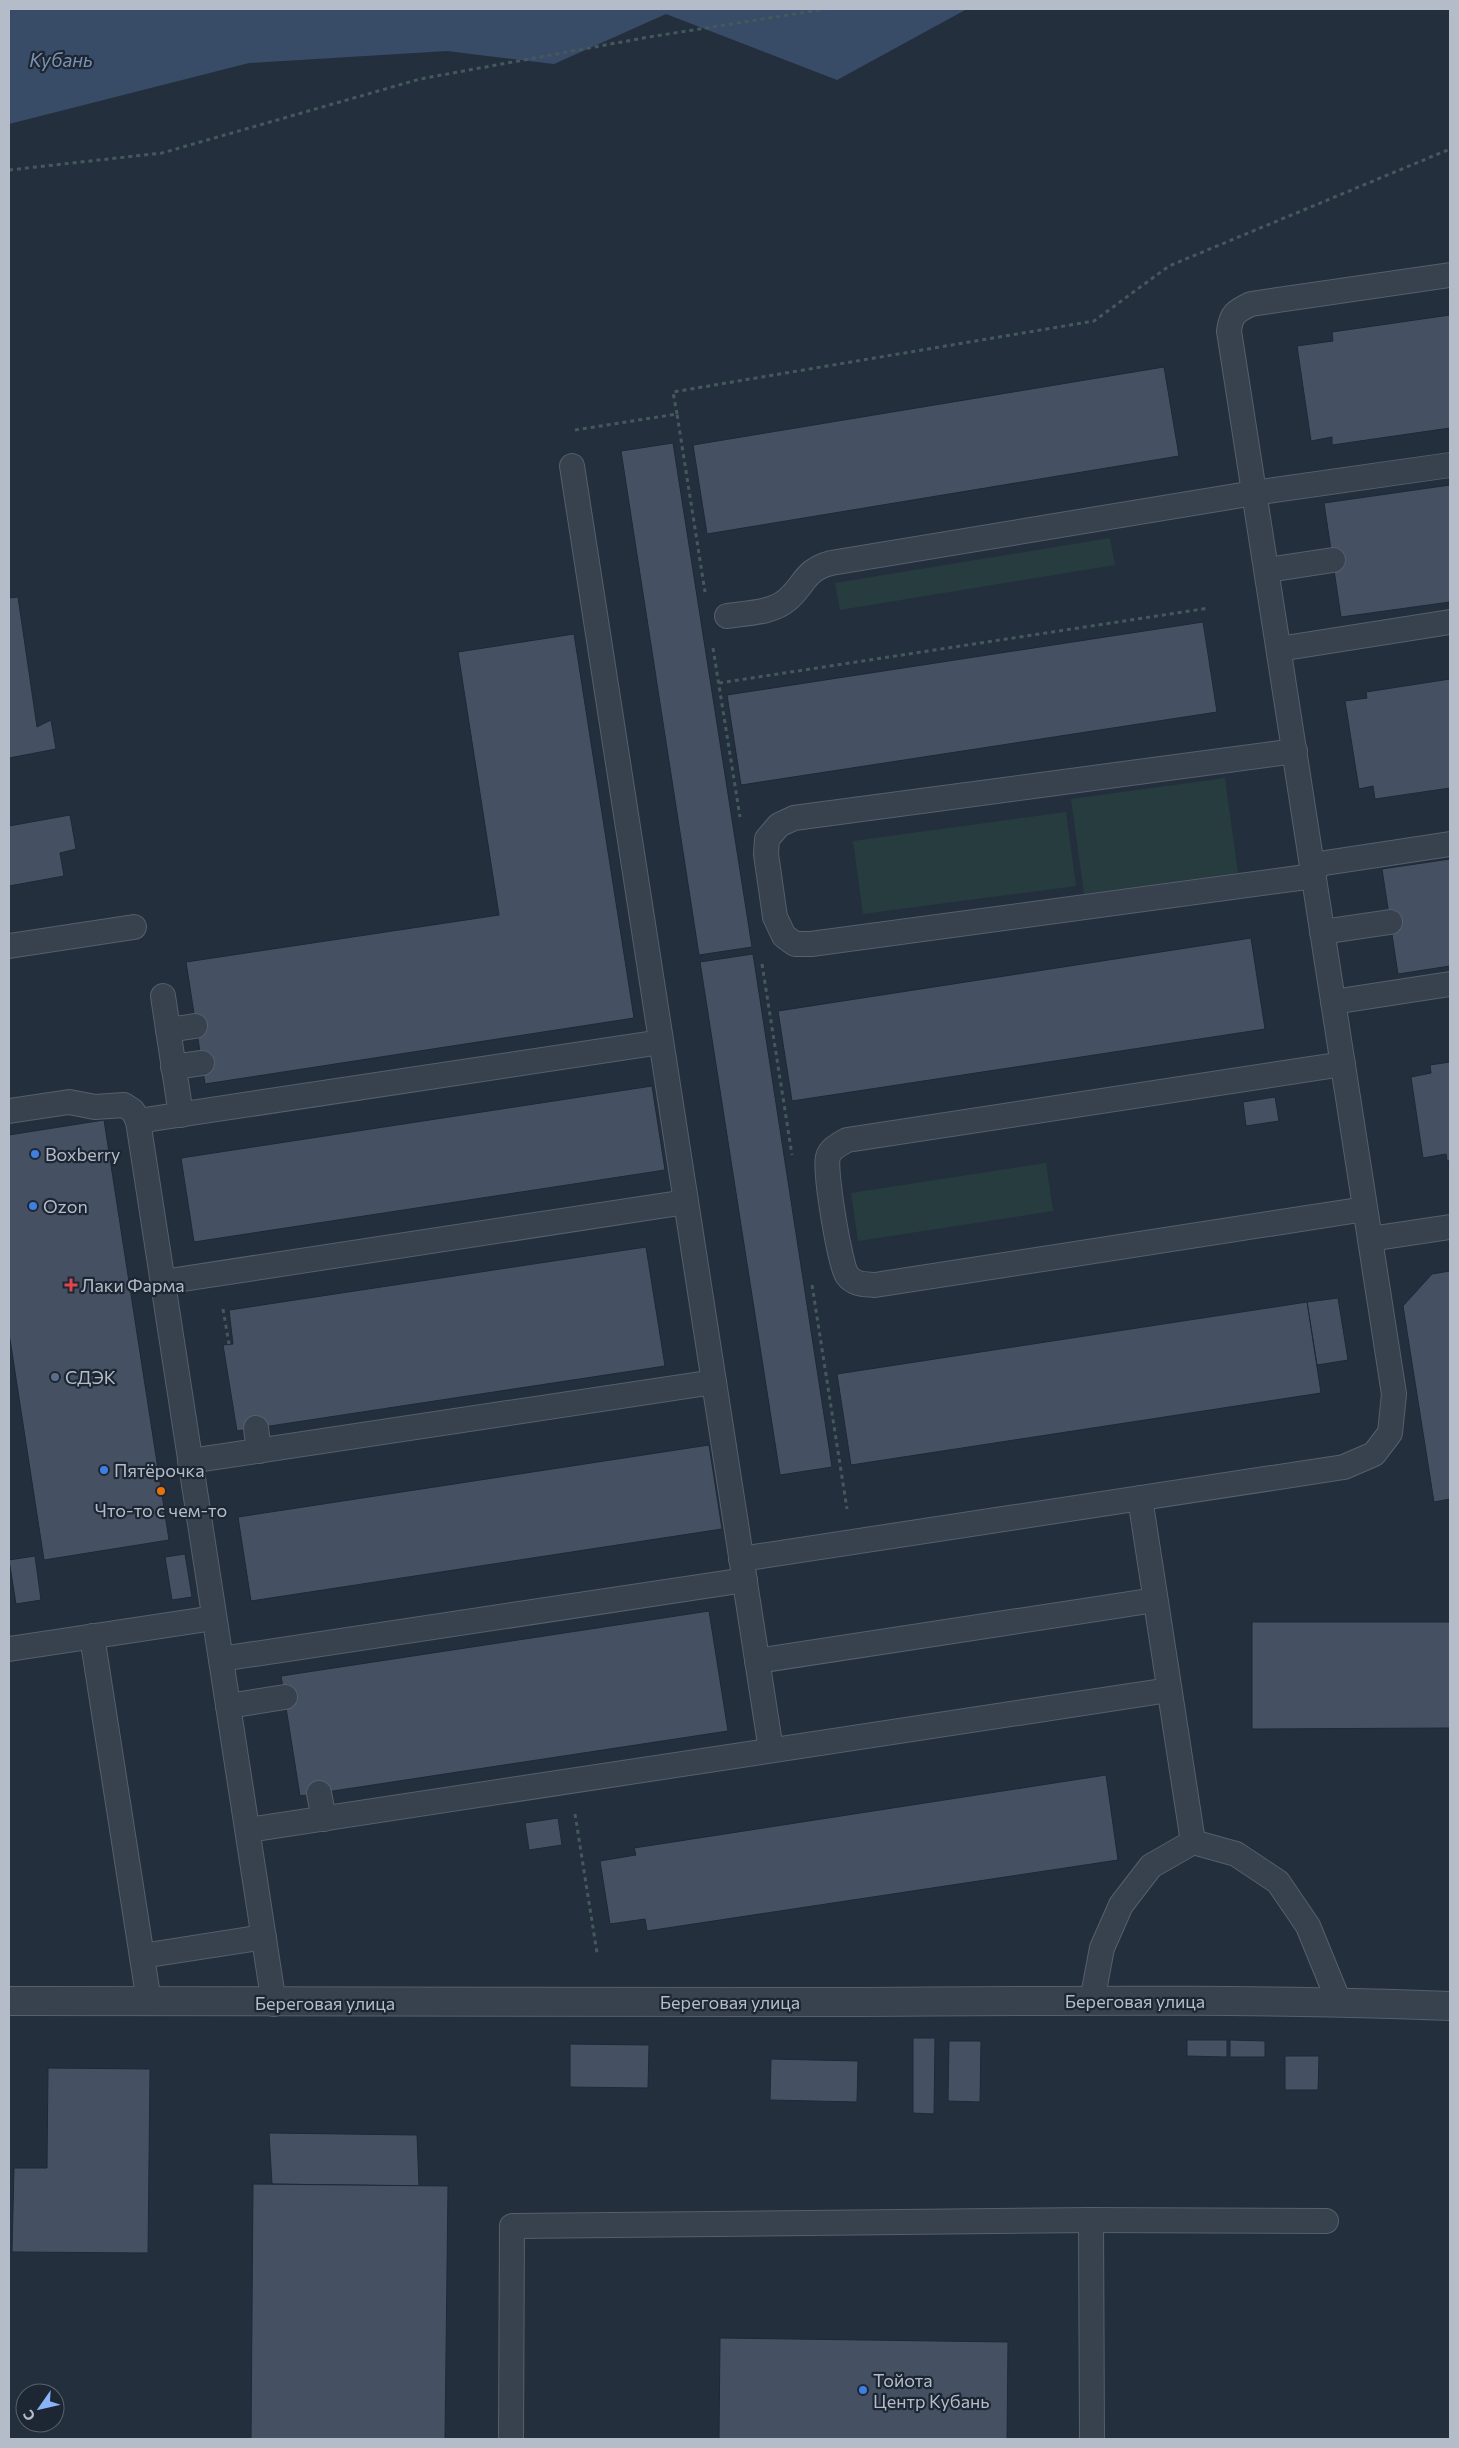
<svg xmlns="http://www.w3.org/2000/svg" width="1459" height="2448" viewBox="0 0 1459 2448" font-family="Commissioner,sans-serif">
<rect width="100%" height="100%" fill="#242f3e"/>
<g fill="#263c3f">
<polygon points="1110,538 1115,565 840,610 835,583"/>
<polygon points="1225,778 1238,873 1084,894 1071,799"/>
<polygon points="1066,812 1076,886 863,914 853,841"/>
<polygon points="1046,1163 1053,1211 858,1241 851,1193"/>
</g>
<polygon fill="#394c67" points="9,9 967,9 837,80 666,14 554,64 447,51 249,63 9,124"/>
<g fill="#455162" stroke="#1f2835">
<polygon points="1450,315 1450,428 1332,445 1332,437 1311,441 1297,346 1333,341 1332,332"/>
<polygon points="1164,367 1179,456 707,534 693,445"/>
<polygon points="673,443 752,947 699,955 621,451"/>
<polygon points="1450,485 1450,602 1341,617 1324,503"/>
<polygon points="18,597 37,727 51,720 56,749 9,758 9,598"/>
<polygon points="1203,622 1217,712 741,785 727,695"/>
<polygon points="574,634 634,1018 205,1084 186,962 499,915 458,652"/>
<polygon points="1450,679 1450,788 1375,799 1373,786 1359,789 1345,701 1367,698 1366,692"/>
<polygon points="70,815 76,849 60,853 64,876 9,886 9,822 9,826"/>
<polygon points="1450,859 1450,966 1398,974 1382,869"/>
<polygon points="1251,938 1265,1029 792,1101 778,1011"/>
<polygon points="753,954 832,1467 780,1475 700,962"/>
<polygon points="1450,1062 1450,1160 1447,1161 1446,1154 1423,1158 1411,1077 1431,1073 1430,1065"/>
<polygon points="652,1086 665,1170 194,1242 181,1158"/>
<polygon points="1275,1097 1279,1121 1246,1126 1243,1102"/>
<polygon points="104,1120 169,1540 44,1560 9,1333 9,1135"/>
<polygon points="646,1247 665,1366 237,1431 223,1345 233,1344 229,1310"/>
<polygon points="1450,1271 1450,1499 1434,1502 1403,1306 1432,1274"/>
<polygon points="1338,1298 1348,1360 1317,1365 1307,1302"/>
<polygon points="1307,1302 1321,1393 851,1465 837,1374"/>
<polygon points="709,1445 722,1529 251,1601 238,1517"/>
<polygon points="185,1554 192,1597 172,1600 165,1557"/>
<polygon points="35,1556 41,1600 16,1604 9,1560"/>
<polygon points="709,1611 728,1731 300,1796 281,1676"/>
<polygon points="1252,1622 1450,1622 1450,1728 1252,1729"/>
<polygon points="1106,1775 1118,1860 647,1931 645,1919 610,1924 600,1861 636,1855 634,1848"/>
<polygon points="558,1818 562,1845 529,1850 525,1823"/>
<polygon points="913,2038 935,2038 934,2114 913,2113"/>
<polygon points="1187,2040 1227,2040 1227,2057 1187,2056"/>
<polygon points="1230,2040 1265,2041 1265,2057 1230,2057"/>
<polygon points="949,2041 981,2041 980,2102 948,2101"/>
<polygon points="570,2044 649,2045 648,2088 570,2087"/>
<polygon points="1285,2056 1319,2056 1318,2090 1285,2090"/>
<polygon points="771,2059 858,2061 857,2102 770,2100"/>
<polygon points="48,2068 150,2069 148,2253 12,2252 14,2168 47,2168"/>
<polygon points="269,2133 417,2135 419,2186 272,2184"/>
<polygon points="253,2184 448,2186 445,2439 251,2439"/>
<polygon points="720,2338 1008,2342 1007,2439 719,2439"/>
</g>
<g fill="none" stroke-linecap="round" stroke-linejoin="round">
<defs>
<g id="service">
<polyline points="572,466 771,1750"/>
<polyline points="1267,570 1333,560"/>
<path d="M727,616c19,-3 45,-3 60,-16 18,-15 17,-30 44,-37l423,-70 196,-28"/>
<polyline points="1279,649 1450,622"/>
<polyline points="1295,751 794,818 779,825 767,839 766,854 775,917 784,936 795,944 811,944 1314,876"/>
<polyline points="1312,865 1450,844"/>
<polyline points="1322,932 1390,922"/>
<polyline points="9,946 134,927"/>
<polyline points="163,996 181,1115"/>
<polyline points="1333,1002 1450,984"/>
<polyline points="168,1030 195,1026"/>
<path d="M1343,1064l-496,76c-7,4 -17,9 -19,17 -4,13 12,108 19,118 7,10 18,9 28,10l490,-76"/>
<polyline points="173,1067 202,1063"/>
<polyline points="9,1111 69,1102 95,1107 124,1105 133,1111 138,1121"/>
<polyline points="1370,1239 1450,1227"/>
<polyline points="163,1282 686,1202"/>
<polyline points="256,1428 259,1451"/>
<polyline points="190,1461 714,1382"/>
<polyline points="1140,1498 1193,1842"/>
<path d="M741,1559l603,-92 30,-13 16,-21 4,-39 -165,-1063c2,-17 7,-20 22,-27l199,-29"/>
<polyline points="92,1636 149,2002"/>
<polyline points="9,1649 214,1618"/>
<polyline points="221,1659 745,1580"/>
<polyline points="757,1661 1155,1600"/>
<polyline points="228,1706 285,1697"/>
<polyline points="319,1793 324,1819"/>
<polyline points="248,1830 1169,1690"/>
<polyline points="142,1956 264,1937"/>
<polyline points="1092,2001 1102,1948 1121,1905 1151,1866 1193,1842 1236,1854 1278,1882 1308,1926 1339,2002"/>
<polyline points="274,2004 138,1121 661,1042"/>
<polyline points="1091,2220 1092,2439"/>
<polyline points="511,2439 512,2226 1091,2220 1326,2221"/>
</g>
<path id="minor" d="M9,2001c275,2 550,2 826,1 205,-1 410,-4 615,4"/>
</defs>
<use href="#service" stroke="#565f6c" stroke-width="26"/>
<use href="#minor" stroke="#565f6c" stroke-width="30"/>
<g stroke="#44595c" stroke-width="3" stroke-dasharray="4 4" stroke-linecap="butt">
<polyline points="9,170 162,153 420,79 649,37 826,9"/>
<polyline points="677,414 673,392 1094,321 1169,266 1450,149"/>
<polyline points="575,430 677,414 705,592"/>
<polyline points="713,648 740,817"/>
<polyline points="719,683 1209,608"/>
<polyline points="762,964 792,1155"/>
<polyline points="812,1285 847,1509"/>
<polyline points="223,1309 229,1344"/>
<polyline points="575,1814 597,1953"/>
</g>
<use href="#service" stroke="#38414e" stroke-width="24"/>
<use href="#minor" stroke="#38414e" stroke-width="28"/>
</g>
<g fill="#3f7fe0" stroke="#1d2633" stroke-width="2">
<circle cx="35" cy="1154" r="5"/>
<circle cx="33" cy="1206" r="5"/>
<circle cx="104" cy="1470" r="5"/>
<circle cx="863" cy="2390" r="5"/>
</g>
<path fill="#e0444e" stroke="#1d2633" stroke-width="2" d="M68.5 1277.5h5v5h5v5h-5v5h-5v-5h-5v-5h5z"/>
<circle fill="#5c6f8a" stroke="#1d2633" stroke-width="2" cx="55" cy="1377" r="5"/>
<circle fill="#e8710a" stroke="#1d2633" stroke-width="2" cx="161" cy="1491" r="5"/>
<g text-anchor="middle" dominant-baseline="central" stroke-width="4.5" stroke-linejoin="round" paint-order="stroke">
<g font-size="18" fill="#b4bcc9" stroke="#1d2633" text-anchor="start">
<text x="45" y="1154">Boxberry</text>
<text x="43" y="1206">Ozon</text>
<text x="81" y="1285">Лаки Фарма</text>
<text x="65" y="1377">СДЭК</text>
<text x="114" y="1470">Пятёрочка</text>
<text x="161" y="1510" text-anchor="middle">Что-то с чем-то</text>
<text x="873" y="2380">Тойота<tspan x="873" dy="21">Центр Кубань</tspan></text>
</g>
<g font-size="18" fill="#b4bcc9" stroke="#1d2633">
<text x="1135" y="2001">Береговая улица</text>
<text x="730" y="2002">Береговая улица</text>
<text x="325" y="2003">Береговая улица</text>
</g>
<g font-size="19" font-style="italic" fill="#7c92b1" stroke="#1d2633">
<text x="61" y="59">Кубань</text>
</g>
</g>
<rect width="1459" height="2448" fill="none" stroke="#b4bcc9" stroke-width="20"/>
<g transform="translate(40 2408) rotate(236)"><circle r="24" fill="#1d2633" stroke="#59626f"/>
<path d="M0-4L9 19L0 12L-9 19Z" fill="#8ab4f8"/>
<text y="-8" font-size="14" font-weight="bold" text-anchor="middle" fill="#b4bcc9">С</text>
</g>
</svg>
